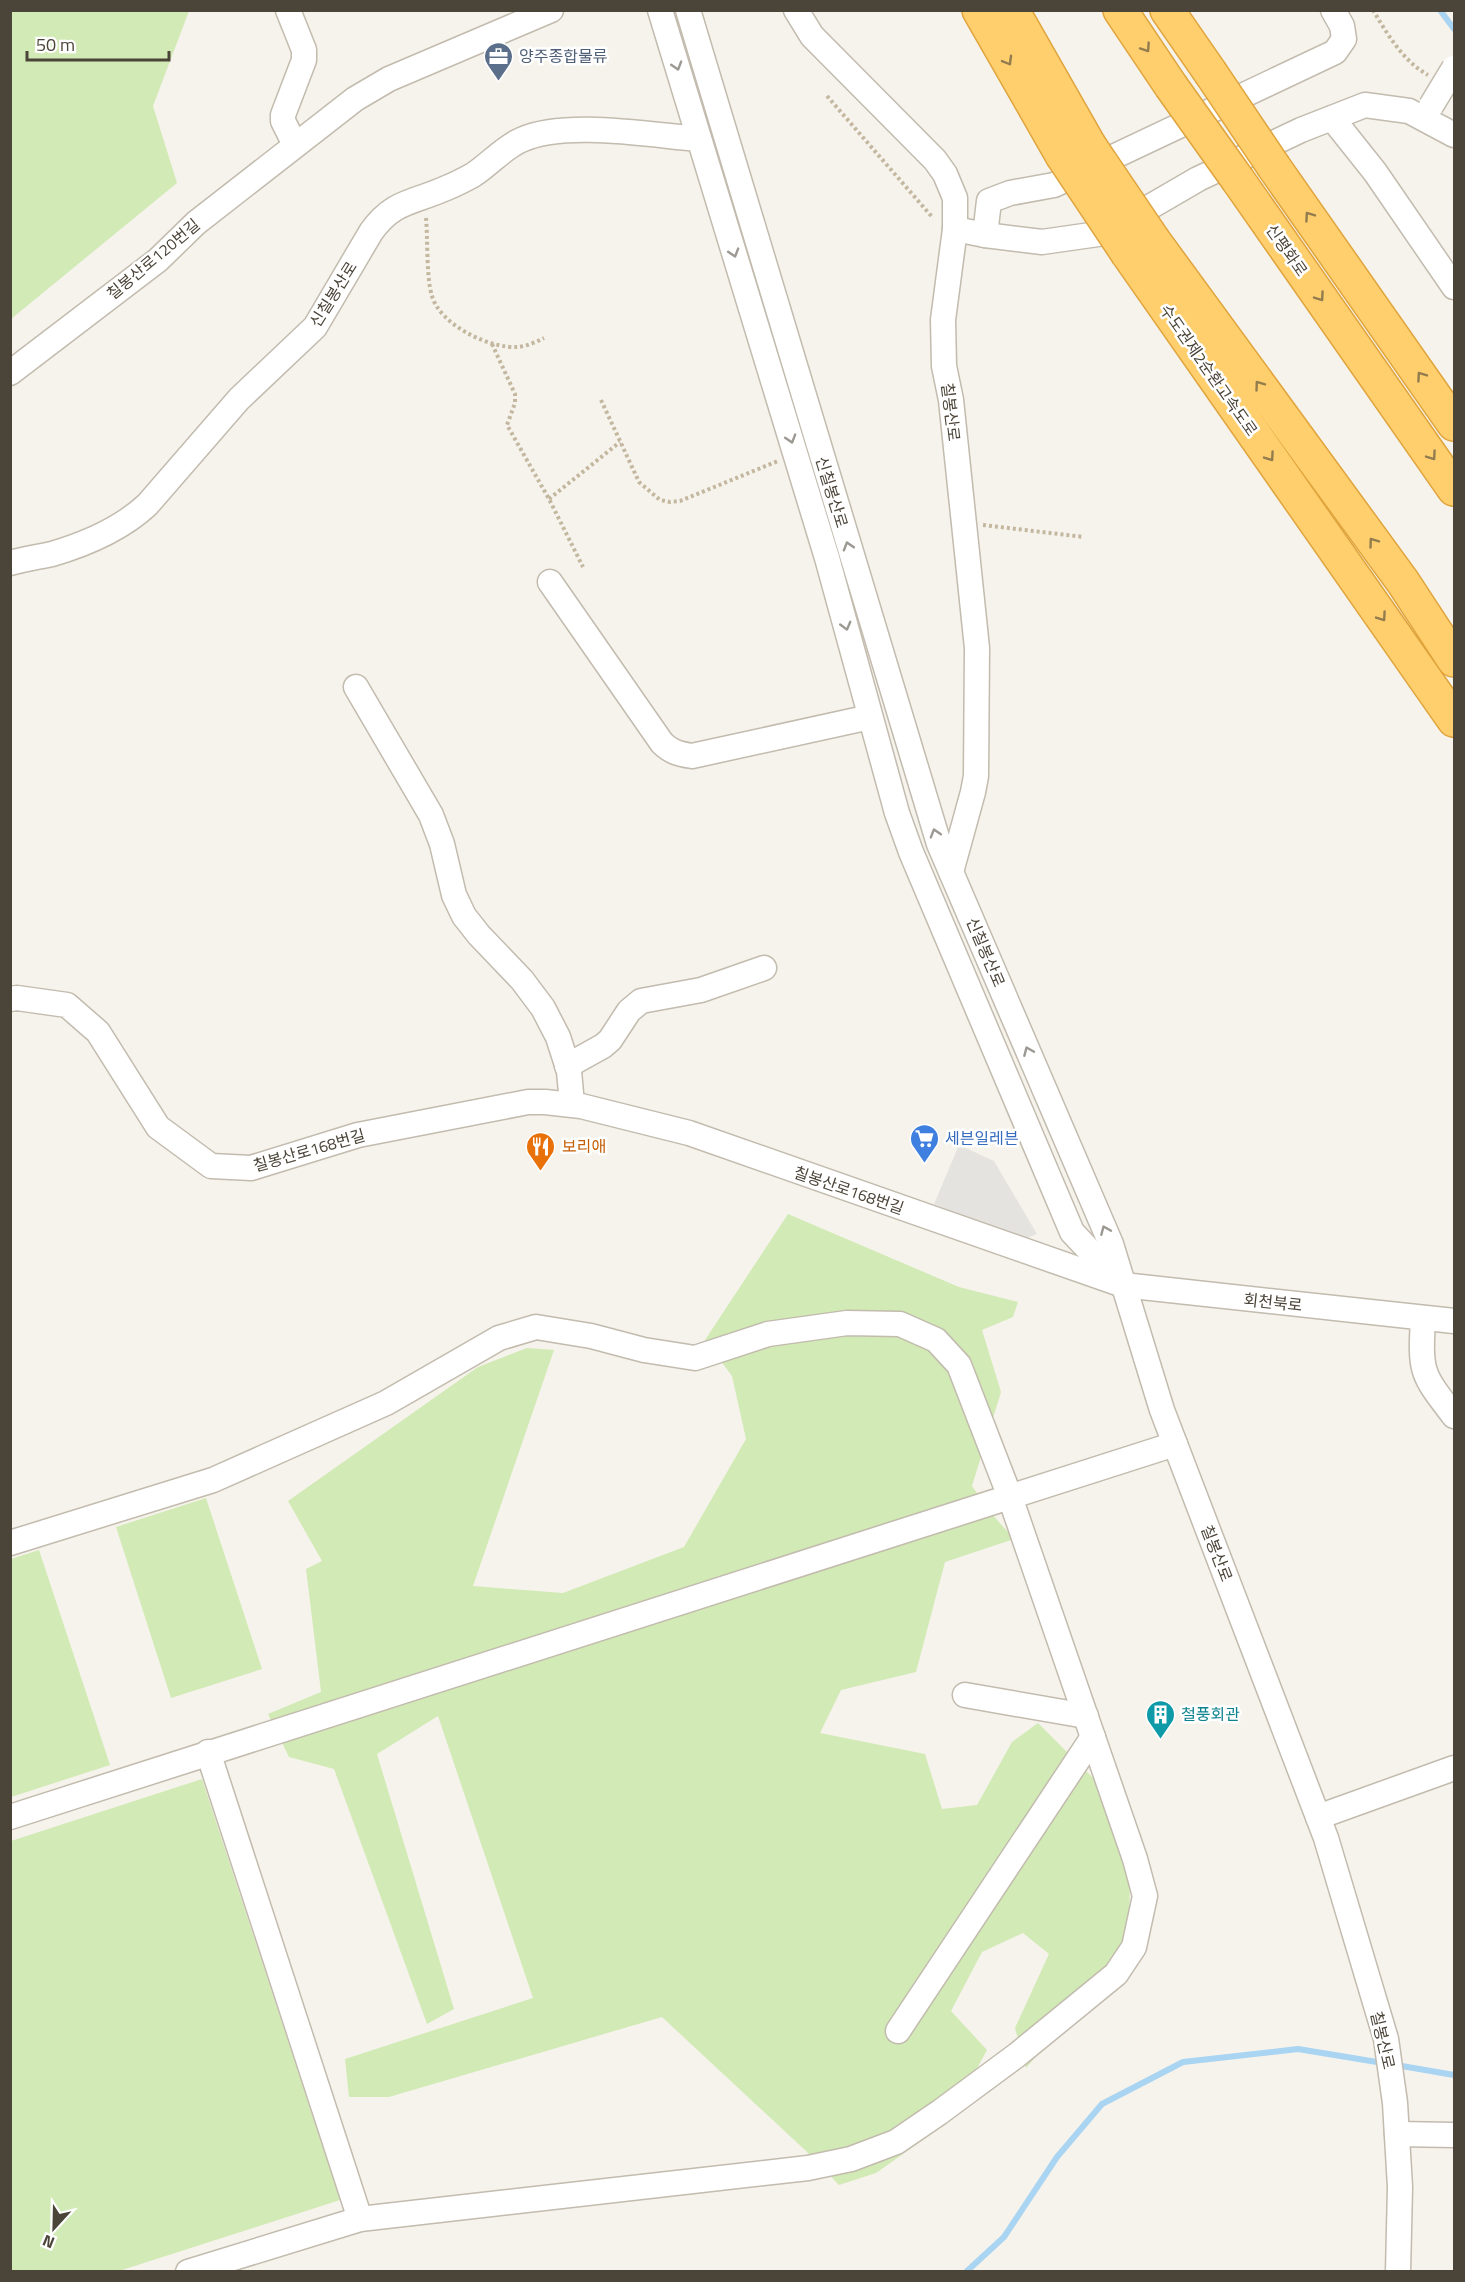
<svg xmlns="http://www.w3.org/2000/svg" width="1465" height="2282" viewBox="0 0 1465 2282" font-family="'Titillium Web','Noto Sans KR',sans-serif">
<rect width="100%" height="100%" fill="#f6f3ec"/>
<g fill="#d2eab5">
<polygon points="11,10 189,11 153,106 177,183 11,319"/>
<polygon points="788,1214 959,1287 1018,1302 1013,1317 982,1330 1001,1392 972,1486 992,1514 1014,1539 945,1562 916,1672 841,1690 820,1733 925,1754 942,1809 977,1805 1012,1742 1038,1723 1093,1778 1130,1874 1129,1936 1107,1973 1026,2068 1015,2028 1049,1954 1023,1933 982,1952 951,2011 987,2050 947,2123 876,2173 839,2185 806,2151 662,2017 389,2097 349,2097 345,2059 533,1998 438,1716 377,1754 454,2009 427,2024 334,1769 289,1757 268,1714 321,1692 306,1569 322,1561 288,1501 478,1367 527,1348 554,1350 473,1586 563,1593 684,1547 746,1439 732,1376 705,1340"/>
<polygon points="206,1498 262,1669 171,1698 116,1527"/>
<polygon points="39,1550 110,1765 11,1797 11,1559"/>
<polygon points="202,1779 340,2200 119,2271 11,2271 11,1841"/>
</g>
<polygon fill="#e5e3e0" points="959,1145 994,1161 1037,1234 1022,1240 934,1204"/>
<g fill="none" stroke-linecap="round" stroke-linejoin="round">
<g stroke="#a9d4f2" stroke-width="6">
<polyline points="1440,10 1454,29"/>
<polyline points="1396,2065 1454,2075"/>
<polyline points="966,2272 1004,2237 1057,2157 1102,2104 1183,2062 1298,2049 1383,2063"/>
</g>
<defs>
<g id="minor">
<polyline points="288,10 304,50 304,60 283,115 283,121 295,145"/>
<polyline points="660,10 827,558 897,813 911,852 1072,1232 1119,1282"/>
<polyline points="688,10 939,844 1111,1244 1162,1410 1326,1838 1386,2039 1395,2103 1400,2187 1398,2272"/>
<polyline points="796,10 812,36 935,160 945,174 955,198 955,229 943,320 944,366 951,400 977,648 976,776 973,792 951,872"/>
<polyline points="1332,118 1375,172 1454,287"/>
<polyline points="955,229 985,235 1042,242 1105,233 1198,179 1301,130 1365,105 1409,111 1454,135"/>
<polyline points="985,235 989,201 1010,193 1054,185 1335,52 1344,39 1342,26 1333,10"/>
<polyline points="10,373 158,260 196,223 355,99 389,79 551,10"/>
<path d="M10,563c14,-4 28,-6 42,-9 34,-10 69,-25 95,-49l92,-106 76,-72 56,-95c22,-31 41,-29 73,-43 10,-4 20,-9 29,-14 17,-11 30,-27 48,-35 45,-20 128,-5 178,-1"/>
<path d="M550,582l112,161c9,9 17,11 30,13l178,-39"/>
<polyline points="356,687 431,815 442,844 454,895 464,916 479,935 522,980 543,1008 558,1037 569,1071 572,1104"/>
<polyline points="10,999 17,998 67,1005 98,1032 158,1127 211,1166 251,1168 358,1135 528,1102 545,1102 581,1106 689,1133 1123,1285 1454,1321"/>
<polyline points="567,1066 603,1046 610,1040 629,1011 641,1001 701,990 764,968"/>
<path d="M1423,1318c-3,55 -2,55 31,98"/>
<polyline points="10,1543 213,1480 386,1403 499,1338 536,1327 591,1336 644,1350 695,1358 768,1334 847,1323 900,1324 936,1340 959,1365 1010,1497 1135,1859 1145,1896 1134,1947 1116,1974 1017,2055 940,2112 896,2142 851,2159 808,2168 360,2219 188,2272"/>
<polyline points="965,1695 1086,1716"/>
<polyline points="208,1752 360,2219"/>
<polyline points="10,1817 1175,1444"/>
<polyline points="1318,1817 1454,1768"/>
<polyline points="898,2031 1093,1737"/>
<polyline points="1397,2134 1454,2135"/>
</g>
<g id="highway">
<polyline points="979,10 1062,155"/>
<polyline points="1012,10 1089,145"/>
<polyline points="1120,10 1171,86"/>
<polyline points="1167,10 1210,72"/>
<polyline points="1274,167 1454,424"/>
<polyline points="1238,180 1454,489"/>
<polyline points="1154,241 1403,582 1454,660"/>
<polyline points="1128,254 1454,720"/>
</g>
</defs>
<use href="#minor" stroke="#c2bbae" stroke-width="27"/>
<use href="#highway" stroke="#e0a43c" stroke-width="36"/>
<g stroke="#c4b79f" stroke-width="4" stroke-dasharray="3 3" stroke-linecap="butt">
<path d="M1373,10c14,24 31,52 55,65"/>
<polyline points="827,96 933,218"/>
<path d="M426,218c2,21 0,59 6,78 8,29 58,53 86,51 9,-1 18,-5 26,-9"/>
<polyline points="492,344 515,394 515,403 507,425 549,499 583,567"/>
<polyline points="601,400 639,482 660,500 670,502 680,501 778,461"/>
<polyline points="549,499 620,442"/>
<polyline points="983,525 1084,537"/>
</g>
<use href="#minor" stroke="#fff" stroke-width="24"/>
<use href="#highway" stroke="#ffcf6e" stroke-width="33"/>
<defs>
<polyline id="minor-bridge" points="1431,106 1454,68"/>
<g id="highway-bridge">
<polyline points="1210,72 1274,167"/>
<polyline points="1171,86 1238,180"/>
<polyline points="1089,145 1154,241"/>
<polyline points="1062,155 1128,254"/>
</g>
</defs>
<use href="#minor-bridge" stroke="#c2bbae" stroke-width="27" stroke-linecap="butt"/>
<use href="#highway-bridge" stroke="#e0a43c" stroke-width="36" stroke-linecap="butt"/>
<use href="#minor-bridge" stroke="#fff" stroke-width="24"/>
<use href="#highway-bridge" stroke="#ffcf6e" stroke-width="33"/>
</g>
<defs><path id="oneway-chevron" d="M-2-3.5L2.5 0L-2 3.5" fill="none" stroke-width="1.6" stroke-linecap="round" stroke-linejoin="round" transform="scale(1.5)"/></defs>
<g stroke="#937c4e">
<use href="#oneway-chevron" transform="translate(1146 48) rotate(56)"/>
<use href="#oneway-chevron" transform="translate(1008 61) rotate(60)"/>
<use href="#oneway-chevron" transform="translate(1309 216) rotate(-125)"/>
<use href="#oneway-chevron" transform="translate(1320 297) rotate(55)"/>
<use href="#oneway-chevron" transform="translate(1421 376) rotate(-125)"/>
<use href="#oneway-chevron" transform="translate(1259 385) rotate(-126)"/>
<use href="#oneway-chevron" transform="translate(1432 456) rotate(55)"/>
<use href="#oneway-chevron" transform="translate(1270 457) rotate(55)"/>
<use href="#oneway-chevron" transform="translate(1373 542) rotate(-126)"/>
<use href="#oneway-chevron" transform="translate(1382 617) rotate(55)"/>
</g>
<g stroke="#9c9892">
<use href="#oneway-chevron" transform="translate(677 66) rotate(73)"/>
<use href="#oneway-chevron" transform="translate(734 253) rotate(73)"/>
<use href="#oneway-chevron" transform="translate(791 439) rotate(73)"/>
<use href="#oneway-chevron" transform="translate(848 546) rotate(-107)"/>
<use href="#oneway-chevron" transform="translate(846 626) rotate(75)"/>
<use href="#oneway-chevron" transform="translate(935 833) rotate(-107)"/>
<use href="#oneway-chevron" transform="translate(1028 1051) rotate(-113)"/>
<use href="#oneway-chevron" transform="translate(1105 1230) rotate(-113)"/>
</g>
<defs>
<symbol id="office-pin" viewBox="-11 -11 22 30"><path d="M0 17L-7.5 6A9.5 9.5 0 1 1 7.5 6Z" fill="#5c6f8a" stroke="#fff"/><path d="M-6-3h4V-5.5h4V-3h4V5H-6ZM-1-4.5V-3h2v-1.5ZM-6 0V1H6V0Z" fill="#fff"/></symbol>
<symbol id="supermarket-pin" viewBox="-11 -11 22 30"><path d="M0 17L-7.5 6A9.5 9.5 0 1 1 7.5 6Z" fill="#3f7fe0" stroke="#fff"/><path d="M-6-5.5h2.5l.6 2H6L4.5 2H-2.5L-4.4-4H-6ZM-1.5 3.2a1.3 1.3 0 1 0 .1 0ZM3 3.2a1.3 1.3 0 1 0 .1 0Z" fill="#fff"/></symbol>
<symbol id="restaurant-pin" viewBox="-11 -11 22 30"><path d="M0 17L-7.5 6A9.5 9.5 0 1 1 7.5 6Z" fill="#e8710a" stroke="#fff"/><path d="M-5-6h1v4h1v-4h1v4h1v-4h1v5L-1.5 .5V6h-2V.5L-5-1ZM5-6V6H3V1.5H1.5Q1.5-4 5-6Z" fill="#fff"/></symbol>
<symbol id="building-pin" viewBox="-11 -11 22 30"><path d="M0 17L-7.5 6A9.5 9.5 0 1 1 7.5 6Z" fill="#0f9aa8" stroke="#fff"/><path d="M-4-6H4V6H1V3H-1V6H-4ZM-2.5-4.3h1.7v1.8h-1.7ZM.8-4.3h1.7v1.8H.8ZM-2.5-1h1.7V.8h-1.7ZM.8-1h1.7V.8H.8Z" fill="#fff"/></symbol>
</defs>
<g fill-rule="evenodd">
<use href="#office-pin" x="482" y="40" width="33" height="45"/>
<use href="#supermarket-pin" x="908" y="1122" width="33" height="45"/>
<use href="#restaurant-pin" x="524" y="1130" width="33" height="45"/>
<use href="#building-pin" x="1144" y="1698" width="33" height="45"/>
</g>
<g text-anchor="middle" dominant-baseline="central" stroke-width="5" stroke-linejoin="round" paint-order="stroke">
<g font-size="16" fill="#4e5e75" stroke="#fff" text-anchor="start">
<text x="519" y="56">양주종합물류</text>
</g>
<g font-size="16" fill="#4b4439" stroke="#fff">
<text transform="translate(1287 250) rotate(55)">신평화로</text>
<text transform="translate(153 259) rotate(-40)">칠봉산로120번길</text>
<text transform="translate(333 294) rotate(-58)">신칠봉산로</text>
<text transform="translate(1209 370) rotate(55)">수도권제2순환고속도로</text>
<text transform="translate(951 412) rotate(83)">칠봉산로</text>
<text transform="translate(832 492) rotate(73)">신칠봉산로</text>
<text transform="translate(986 952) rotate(67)">신칠봉산로</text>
<text transform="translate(309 1150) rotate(-16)">칠봉산로168번길</text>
<text transform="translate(849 1190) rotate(19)">칠봉산로168번길</text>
<text transform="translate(1273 1302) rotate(6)">회천북로</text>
<text transform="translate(1217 1553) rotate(69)">칠봉산로</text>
<text transform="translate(1383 2040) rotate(77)">칠봉산로</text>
</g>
<g font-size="16" fill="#366cbe" stroke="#fff" text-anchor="start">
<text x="945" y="1138">세븐일레븐</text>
</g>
<g font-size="16" fill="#c56008" stroke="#fff" text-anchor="start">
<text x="562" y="1146">보리애</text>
</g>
<g font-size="16" fill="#0d838f" stroke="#fff" text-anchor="start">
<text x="1181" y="1714">철풍회관</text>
</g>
</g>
<rect width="1465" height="2282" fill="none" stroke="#4b4439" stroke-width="24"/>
<g transform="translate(54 2228) rotate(202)" stroke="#ffffff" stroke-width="4.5" paint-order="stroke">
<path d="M0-4.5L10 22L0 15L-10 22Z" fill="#4b4439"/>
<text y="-9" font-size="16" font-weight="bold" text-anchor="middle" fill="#4b4439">N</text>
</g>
<path d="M27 51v9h142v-9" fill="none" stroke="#4b4439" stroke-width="3"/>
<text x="36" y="51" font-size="18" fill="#4b4439" stroke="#ffffff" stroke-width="4.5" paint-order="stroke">50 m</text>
</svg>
